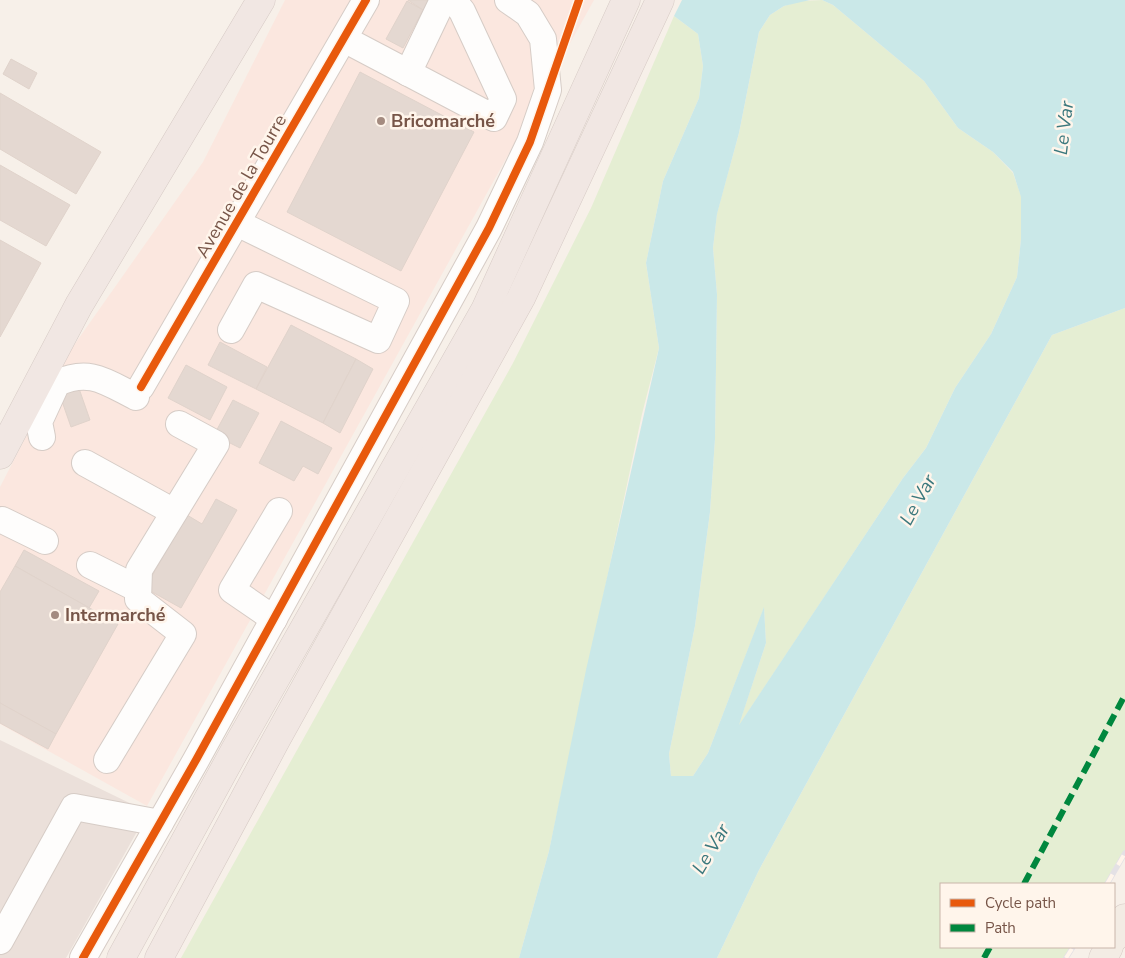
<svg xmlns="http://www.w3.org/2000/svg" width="1125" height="958" viewBox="0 0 1125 958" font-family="'Nunito Sans',sans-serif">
<rect width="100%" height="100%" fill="#f7f0e9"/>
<polygon fill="#fbe7df" points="285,0 594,0 147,806 0,724 0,487 72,348 203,162"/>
<polygon fill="#ebe0da" points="0,740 148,812 66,958 0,958"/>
<g fill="#e5eed3">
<polygon points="822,0 833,5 924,81 958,128 993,152 1013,173 1021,196 1021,239 1017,277 991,334 955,388 926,448 903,478 738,727 766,643 764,608 708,753 693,776 671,776 669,754 695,626 710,512 715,439 717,294 713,248 717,213 739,133 759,32 770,15 784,6 800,1"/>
<polygon points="674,16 698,34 703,66 699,98 663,181 646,263 659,348 642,414 549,851 519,958 181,958 513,363 591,208"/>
<polygon points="1125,308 1125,853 1107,884 941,884 941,947 1073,947 1066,958 717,958 759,870 1052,335"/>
</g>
<polygon fill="#cae8e8" points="682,0 810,0 784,6 770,15 759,32 739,133 717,214 713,248 717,294 715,439 710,512 695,626 669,754 671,776 693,776 708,753 764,607 766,643 739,725 903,478 926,448 955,388 991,334 1017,277 1021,239 1021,197 1013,172 993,152 958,128 924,81 833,5 822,0 1125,0 1125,308 1052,335 759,870 717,958 519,958 549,851 586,670 659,348 646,263 663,181 699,98 703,66 698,34 674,16"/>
<g fill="#e4d8d1" stroke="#e0d3cb">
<polygon points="408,0 429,0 423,10"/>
<polygon points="407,1 423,10 403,48 386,39"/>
<polygon points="11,59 37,73 29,89 3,74"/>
<polygon points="360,72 474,132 401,271 287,212"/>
<polygon points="0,93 101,152 76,194 0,149"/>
<polygon points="0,165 70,205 46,246 0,220"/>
<polygon points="0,240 41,263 0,337"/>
<polygon points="291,325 356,359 323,423 256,389"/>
<polygon points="220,342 267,367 256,389 208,365"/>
<polygon points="356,359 373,369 340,433 323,423"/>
<polygon points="186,365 227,387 210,420 168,398"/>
<polygon points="76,380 90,420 71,427 57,387"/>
<polygon points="233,400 259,413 240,448 214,435"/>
<polygon points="281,421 332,448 318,474 303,466 294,481 259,463"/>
<polygon points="216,499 237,510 181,608 145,588 187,515 202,524"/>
<polygon points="24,550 99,591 89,608 15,566"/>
<polygon points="15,566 118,624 56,734 0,703 0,592"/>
<polygon points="0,703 56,734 48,749 0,723"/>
</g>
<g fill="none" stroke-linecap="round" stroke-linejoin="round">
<defs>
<g id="minor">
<polyline points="344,39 494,118 503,99 462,11 453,0"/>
<polyline points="408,73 443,0"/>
<polyline points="231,330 256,285 378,340 396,301 237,223"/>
<polyline points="141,387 366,0"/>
<path d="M42,437l-3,-15 18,-39c33,-15 49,-1 79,14"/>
<polyline points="85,463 174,512"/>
<polyline points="2,520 45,541"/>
<polyline points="90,565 138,589"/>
<polyline points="274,619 232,590 279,511"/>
<polyline points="107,760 183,634 138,599 139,570 216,444 179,424"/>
<polyline points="0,941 74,807 160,823"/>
<polyline points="83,958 196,760 489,228 530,142 548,90 543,39 528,14 508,0"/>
</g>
<g id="major">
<polyline points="1114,938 1125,918"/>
<polyline points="1103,958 1109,947"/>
</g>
<g id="highway">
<polyline points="0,455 79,305 261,0"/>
<polyline points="121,958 235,750 485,310 626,0"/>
<polyline points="159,958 276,740 521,298 660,0"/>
</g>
</defs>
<use href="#minor" stroke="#d6ccc6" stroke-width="28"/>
<use href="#major" stroke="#d6cac5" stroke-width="29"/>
<use href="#highway" stroke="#d6cac5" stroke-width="29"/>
<use href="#minor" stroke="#fefdfc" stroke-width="26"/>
<use href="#major" stroke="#f3ece4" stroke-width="28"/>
<use href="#highway" stroke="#f1e7e3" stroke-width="28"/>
<defs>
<g id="rail">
<polyline points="1107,884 1125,853"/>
<polyline points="1066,958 1073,947"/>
</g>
</defs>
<use href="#rail" stroke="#e4e1e5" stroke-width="5.5"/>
<use href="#rail" stroke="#fff5eb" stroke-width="4" stroke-dasharray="11" stroke-linecap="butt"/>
<g stroke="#00873e" stroke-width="6" stroke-dasharray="12 6" stroke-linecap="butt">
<polyline points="1024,884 1125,695"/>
<polyline points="984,958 990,947"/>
</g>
<defs>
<g id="cycleway">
<polyline points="141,387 366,0"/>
<polyline points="83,958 196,760 489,228 530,142 579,0"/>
</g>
</defs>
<use href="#cycleway" stroke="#fff5eb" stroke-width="11"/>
<use href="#cycleway" stroke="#e8590c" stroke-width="8"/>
</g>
<g fill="#a48b80" stroke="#fff5eb" stroke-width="2">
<circle cx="381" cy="121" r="5"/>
<circle cx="55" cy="615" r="5"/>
</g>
<g text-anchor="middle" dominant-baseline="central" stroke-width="5" stroke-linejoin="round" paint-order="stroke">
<g font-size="18" font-weight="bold" fill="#775548" stroke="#fff5eb" text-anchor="start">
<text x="391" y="121">Bricomarché</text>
<text x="65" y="615">Intermarché</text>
</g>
<g font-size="18" fill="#775548" stroke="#fff5eb">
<text transform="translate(241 186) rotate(-60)">Avenue de la Tourre</text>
</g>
<g font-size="19" font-style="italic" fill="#3b787d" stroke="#fff5eb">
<text transform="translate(1064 128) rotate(-83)">Le Var</text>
<text transform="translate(918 500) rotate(-61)">Le Var</text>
<text transform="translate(711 849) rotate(-59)">Le Var</text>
</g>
</g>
<rect x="940" y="883" width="175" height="65" fill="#fff5eb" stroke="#c9b5aa"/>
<rect x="950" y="899" width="25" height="8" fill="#e8590c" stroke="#c9b5aa"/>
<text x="985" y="908" font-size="15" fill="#775548">Cycle path</text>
<rect x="950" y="924" width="25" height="8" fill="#00873e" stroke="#c9b5aa"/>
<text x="985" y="933" font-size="15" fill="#775548">Path</text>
</svg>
